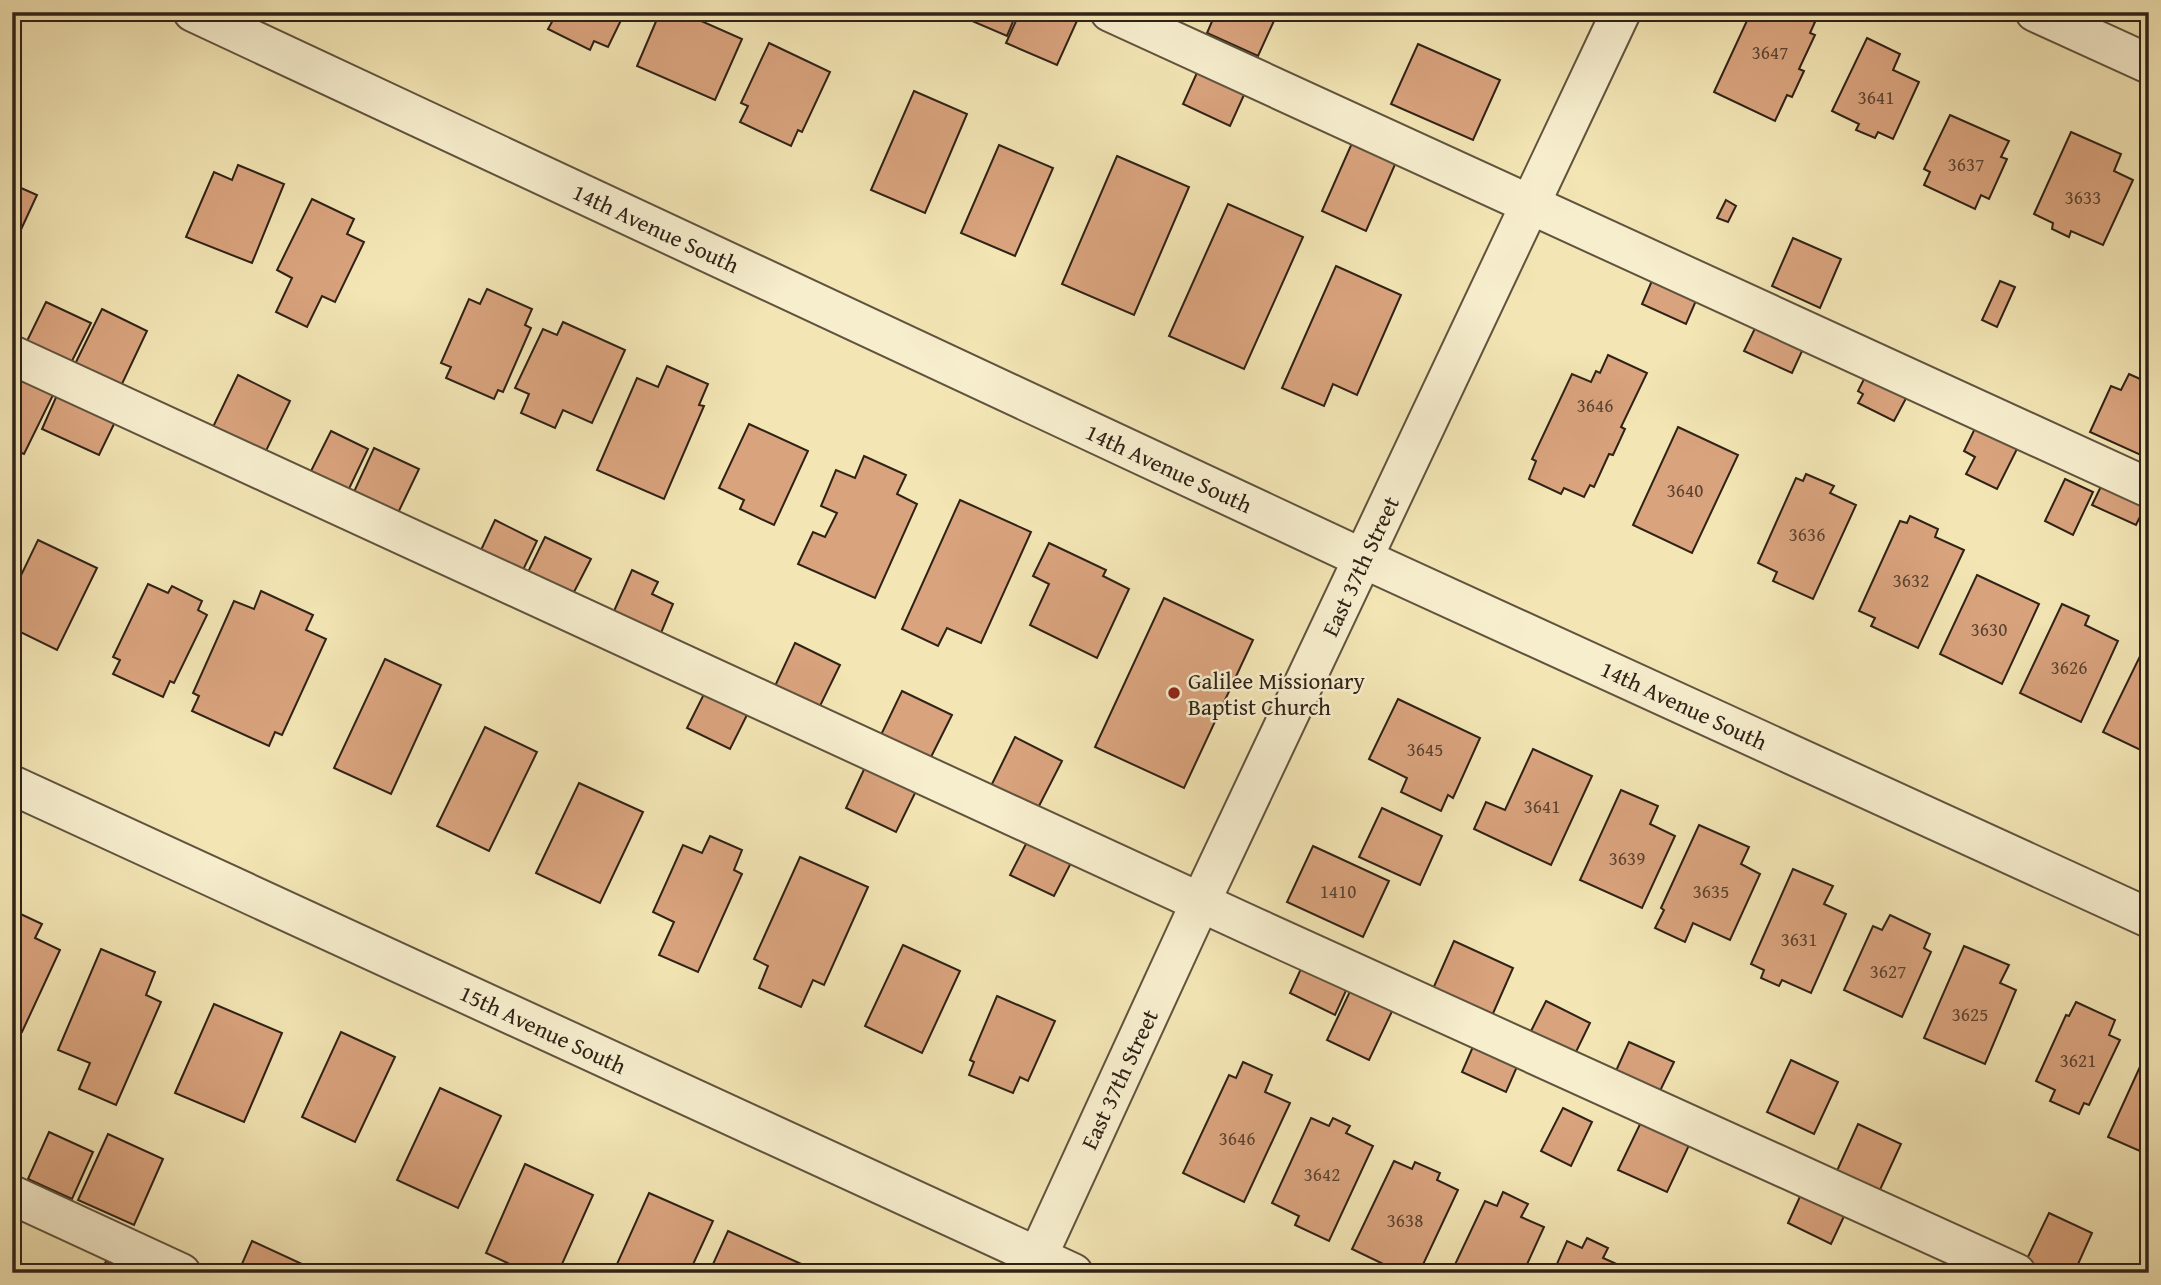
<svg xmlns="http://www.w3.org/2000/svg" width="2161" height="1285" viewBox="0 0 2161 1285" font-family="'Gentium Book Plus',serif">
<rect width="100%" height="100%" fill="#f3e5b4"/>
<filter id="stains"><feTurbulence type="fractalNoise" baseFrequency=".00286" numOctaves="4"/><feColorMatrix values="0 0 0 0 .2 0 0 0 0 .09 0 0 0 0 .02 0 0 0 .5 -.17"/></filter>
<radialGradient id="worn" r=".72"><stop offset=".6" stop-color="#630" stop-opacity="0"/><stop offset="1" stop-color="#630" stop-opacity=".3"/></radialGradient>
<g fill="#d9a37d" stroke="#2f2217" stroke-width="2">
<polygon points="537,12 625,12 608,47 594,41 590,50 548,29 553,20"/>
<polygon points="660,12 681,12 742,39 715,100 637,66"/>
<polygon points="967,12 1017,12 1007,36 965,18"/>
<polygon points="1020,12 1081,12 1057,65 1006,43"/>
<polygon points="1216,12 1278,12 1258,56 1207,33"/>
<polygon points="1751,12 1799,12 1798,14 1815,22 1810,33 1815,35 1799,69 1804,71 1792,97 1787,95 1775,121 1714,92"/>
<polygon points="1867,38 1900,54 1893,70 1919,82 1893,139 1878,132 1875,138 1856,130 1859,124 1832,111"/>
<polygon points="769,43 830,72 802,132 798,130 791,146 740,122 748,106 741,103"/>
<polygon points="1418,44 1500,80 1473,140 1391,104"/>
<polygon points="1200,66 1248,86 1230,126 1183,104"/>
<polygon points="914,91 967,114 925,213 871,190"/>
<polygon points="1950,115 2009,141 2001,157 2007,159 1989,199 1981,195 1975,209 1924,185 1930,172 1924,169"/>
<polygon points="2071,132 2121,154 2114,171 2133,180 2103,245 2071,231 2069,237 2052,229 2053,223 2034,214"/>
<polygon points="1356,134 1400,153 1366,231 1322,211"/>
<polygon points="999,145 1053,168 1015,256 961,233"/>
<polygon points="1117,156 1189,187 1134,315 1062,284"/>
<polygon points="238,165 284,184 252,263 186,237 214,172 232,180"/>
<polygon points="12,184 37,195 12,249"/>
<polygon points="312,199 354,219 347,234 364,242 335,302 322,296 307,327 276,312 292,278 277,270"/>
<polygon points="1726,200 1736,206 1728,222 1717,218"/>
<polygon points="1228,204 1303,237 1244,369 1169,336"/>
<polygon points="1793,238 1841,259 1820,308 1772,286"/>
<polygon points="1336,266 1401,295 1357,395 1333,384 1324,406 1282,388"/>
<polygon points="1657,269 1701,289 1686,324 1642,304"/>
<polygon points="2000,281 2015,287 1997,327 1982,320"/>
<polygon points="487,289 532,309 525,325 531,328 503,392 498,390 494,399 446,378 451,367 441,363 469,299 480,304"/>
<polygon points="46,302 91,323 70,365 26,343"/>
<polygon points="102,309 147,331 121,386 75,364"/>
<polygon points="1761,316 1808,338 1792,373 1744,351"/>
<polygon points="563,322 625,350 592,423 563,410 555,428 521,413 529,394 515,388 543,329 557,335"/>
<polygon points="1608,355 1647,373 1621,427 1625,429 1613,455 1609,454 1594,487 1590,485 1584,497 1564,488 1561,494 1529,479 1536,461 1532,459 1572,374 1591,382 1596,371 1600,373"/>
<polygon points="667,366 708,384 699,405 704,406 664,499 597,470 637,378 658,387"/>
<polygon points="1868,371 1912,387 1894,421 1858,403 1863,394 1858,391"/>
<polygon points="2129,374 2149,383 2149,442 2143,456 2090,432 2111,386 2121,390"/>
<polygon points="12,375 53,395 24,454 12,449"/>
<polygon points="238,375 290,401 264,455 212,429"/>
<polygon points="57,395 115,422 99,455 42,429"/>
<polygon points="1981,416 2023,437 1997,489 1966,474 1975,457 1964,451"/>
<polygon points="749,424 808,451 774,525 740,509 744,500 719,488"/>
<polygon points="1678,427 1738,455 1692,553 1633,525"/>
<polygon points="331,431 368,449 347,493 309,475"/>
<polygon points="374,448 419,469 397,515 353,494"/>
<polygon points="864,456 906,475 897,494 917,504 875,598 798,564 813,532 825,537 837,513 821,506 836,470 855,478"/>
<polygon points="1806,474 1834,486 1830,493 1856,505 1813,599 1773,581 1777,572 1758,563 1796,478 1803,481"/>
<polygon points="2107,474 2149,498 2136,525 2092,505"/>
<polygon points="2065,479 2093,492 2073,535 2045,521"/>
<polygon points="960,500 1031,532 981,643 947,628 938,646 902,629"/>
<polygon points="1910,516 1938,529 1935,537 1964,550 1918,648 1871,626 1875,618 1859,611 1900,521 1907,523"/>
<polygon points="495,520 537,541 523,570 481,550"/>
<polygon points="545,537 591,559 573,594 528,572"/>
<polygon points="38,540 97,568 57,650 12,628 12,594"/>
<polygon points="1049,543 1106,570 1103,576 1129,589 1097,658 1030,625 1049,584 1033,576"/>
<polygon points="632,570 658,582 652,594 673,604 661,633 614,611"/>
<polygon points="1977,575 2039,604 2002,684 1940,654"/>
<polygon points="148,584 168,593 172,586 202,601 198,610 207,615 174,683 170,681 163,697 113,674 120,660 113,657"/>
<polygon points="261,591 313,615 306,630 326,639 282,735 275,732 269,746 192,711 199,696 193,693 234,601 254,609"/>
<polygon points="1164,598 1253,640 1184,788 1095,747"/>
<polygon points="2062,604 2089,616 2085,625 2118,641 2081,722 2020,693"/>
<polygon points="795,643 840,665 819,708 775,686"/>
<polygon points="2143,650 2149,653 2149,754 2103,732"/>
<polygon points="385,659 441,685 391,794 334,768"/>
<polygon points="706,690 749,711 730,749 687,728"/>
<polygon points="902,691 952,715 928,763 879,739"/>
<polygon points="1398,699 1480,738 1453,798 1448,795 1441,811 1401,792 1407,778 1369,759"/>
<polygon points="485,727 537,752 489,851 437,826"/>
<polygon points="1015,737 1062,761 1038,808 991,786"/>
<polygon points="1533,749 1592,776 1551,865 1474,829 1486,802 1505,810"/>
<polygon points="867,763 918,787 896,832 846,808"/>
<polygon points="579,783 643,812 600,903 536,873"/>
<polygon points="1621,790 1658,806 1650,824 1675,836 1642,908 1580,880"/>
<polygon points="1382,808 1442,836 1420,885 1359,857"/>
<polygon points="1699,825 1749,847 1741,864 1760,874 1730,940 1693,923 1685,942 1655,928 1664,910 1661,908"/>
<polygon points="710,836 742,850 734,870 742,874 698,972 659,955 674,922 653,912 683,845 702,853"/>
<polygon points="1029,838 1073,859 1054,896 1010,875"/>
<polygon points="1313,846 1389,881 1363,937 1287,902"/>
<polygon points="800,857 868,887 824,985 813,980 801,1007 759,988 768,966 754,959"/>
<polygon points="1793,869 1833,886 1824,904 1846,914 1811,993 1782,980 1779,986 1761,978 1764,970 1751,964"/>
<polygon points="12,910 42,924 35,938 60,950 22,1032 12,1027"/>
<polygon points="1890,915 1930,934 1924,948 1931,952 1902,1017 1844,990 1873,926 1882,930"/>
<polygon points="1454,941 1513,968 1491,1018 1432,991"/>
<polygon points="903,945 960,971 922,1053 865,1026"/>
<polygon points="1964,946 2009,965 2000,983 2016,990 1985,1064 1924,1038"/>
<polygon points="101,949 155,972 146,995 161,1002 116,1105 79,1089 90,1063 58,1050"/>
<polygon points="1304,962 1349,984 1335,1015 1290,993"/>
<polygon points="1353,985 1395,1005 1369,1060 1327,1040"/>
<polygon points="997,996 1055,1021 1028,1081 1020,1077 1013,1093 969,1075 974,1062 970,1060"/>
<polygon points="1546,1001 1590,1023 1575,1054 1530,1033"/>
<polygon points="2076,1002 2115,1020 2109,1035 2120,1040 2089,1105 2084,1103 2079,1114 2050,1101 2055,1090 2036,1081 2066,1015 2069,1016"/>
<polygon points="214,1004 282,1033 244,1122 175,1093"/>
<polygon points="341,1032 395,1057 355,1142 302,1117"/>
<polygon points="1475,1042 1519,1062 1506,1092 1462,1072"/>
<polygon points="1629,1042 1674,1062 1659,1093 1615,1073"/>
<polygon points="2149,1047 2149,1155 2108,1137"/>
<polygon points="1791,1060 1838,1082 1814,1134 1767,1112"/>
<polygon points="1243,1062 1272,1075 1265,1092 1290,1103 1244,1202 1183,1173 1229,1075 1236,1078"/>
<polygon points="440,1088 501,1116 458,1208 397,1180"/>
<polygon points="1563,1108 1592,1122 1571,1166 1541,1151"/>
<polygon points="1311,1118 1329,1126 1333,1118 1350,1126 1346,1133 1373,1146 1329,1241 1295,1225 1299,1216 1272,1203"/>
<polygon points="1643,1118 1691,1141 1667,1192 1618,1170"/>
<polygon points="1858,1124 1901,1144 1879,1192 1836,1173"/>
<polygon points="49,1132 93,1152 72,1199 28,1179"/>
<polygon points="108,1134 163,1159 134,1225 78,1200"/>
<polygon points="1394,1161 1412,1169 1415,1162 1440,1173 1437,1180 1458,1190 1419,1273 1402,1273 1352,1249"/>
<polygon points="525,1164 593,1195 558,1273 529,1273 486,1253"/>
<polygon points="1503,1192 1528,1204 1521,1217 1544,1227 1523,1273 1451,1273 1485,1201 1497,1206"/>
<polygon points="1802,1192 1846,1212 1831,1244 1788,1223"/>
<polygon points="649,1193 713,1221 689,1273 613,1273"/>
<polygon points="2049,1213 2092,1233 2074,1273 2052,1273 2026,1261"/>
<polygon points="728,1231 817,1271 816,1273 709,1273"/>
<polygon points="1587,1238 1608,1248 1603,1258 1628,1269 1627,1273 1553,1273 1567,1241 1582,1248"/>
<polygon points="252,1241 302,1264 298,1273 238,1273"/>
<polygon points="106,1261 134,1273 101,1273"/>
<polygon points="1651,1265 1669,1273 1648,1273"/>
</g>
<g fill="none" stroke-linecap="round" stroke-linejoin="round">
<defs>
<g id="minor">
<polyline points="193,12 1364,559 2149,918"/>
<polyline points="1110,12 2149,488"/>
<polyline points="2035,12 2149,64"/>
<polyline points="12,355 1254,927 2016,1273"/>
<polyline points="12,785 1073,1273"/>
<polyline points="12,1195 181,1273"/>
<polyline points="1030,1273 1201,901 1621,12"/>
</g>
</defs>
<use href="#minor" stroke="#60533e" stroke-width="42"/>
<use href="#minor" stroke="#f7eece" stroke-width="38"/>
</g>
<circle fill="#8f2418" stroke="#f7eece" stroke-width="2.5" cx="1174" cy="693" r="7"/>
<g text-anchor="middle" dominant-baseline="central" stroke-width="5" stroke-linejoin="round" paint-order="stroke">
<g font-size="19" fill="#5a4230">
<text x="1770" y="52">3647</text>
<text x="1876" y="97">3641</text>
<text x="1966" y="164">3637</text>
<text x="2083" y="197">3633</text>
<text x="1595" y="405">3646</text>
<text x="1685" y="490">3640</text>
<text x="1807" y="534">3636</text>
<text x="1911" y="580">3632</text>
<text x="1989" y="629">3630</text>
<text x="2069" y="667">3626</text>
<text x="1425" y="749">3645</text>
<text x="1542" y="806">3641</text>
<text x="1627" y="858">3639</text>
<text x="1338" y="891">1410</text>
<text x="1711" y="891">3635</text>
<text x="1799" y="939">3631</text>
<text x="1888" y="971">3627</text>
<text x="1970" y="1014">3625</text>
<text x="2078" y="1060">3621</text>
<text x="1237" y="1138">3646</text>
<text x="1322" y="1174">3642</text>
<text x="1405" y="1220">3638</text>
</g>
<g font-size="23" fill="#2f2217" stroke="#f7eece">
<text transform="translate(656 228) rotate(25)">14th Avenue South</text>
<text transform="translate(1169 468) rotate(25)">14th Avenue South</text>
<text transform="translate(1360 566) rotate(-65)">East 37th Street</text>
<text transform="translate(1684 705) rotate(25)">14th Avenue South</text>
<text transform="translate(543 1029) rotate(25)">15th Avenue South</text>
<text transform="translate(1119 1079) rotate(-65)">East 37th Street</text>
</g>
<g font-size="23" fill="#2f2217" stroke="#f7eece" text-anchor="start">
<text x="1188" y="680">Galilee Missionary<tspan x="1188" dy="26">Baptist Church</tspan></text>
</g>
</g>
<rect width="2161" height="1285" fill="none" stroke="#f3e5b4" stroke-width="42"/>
<rect x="14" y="14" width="2133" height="1257" fill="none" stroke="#2f2217" stroke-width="3.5"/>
<rect x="21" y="21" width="2119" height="1243" fill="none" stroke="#2f2217" stroke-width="2"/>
<rect width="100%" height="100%" filter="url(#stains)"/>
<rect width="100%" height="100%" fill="url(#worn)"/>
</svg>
